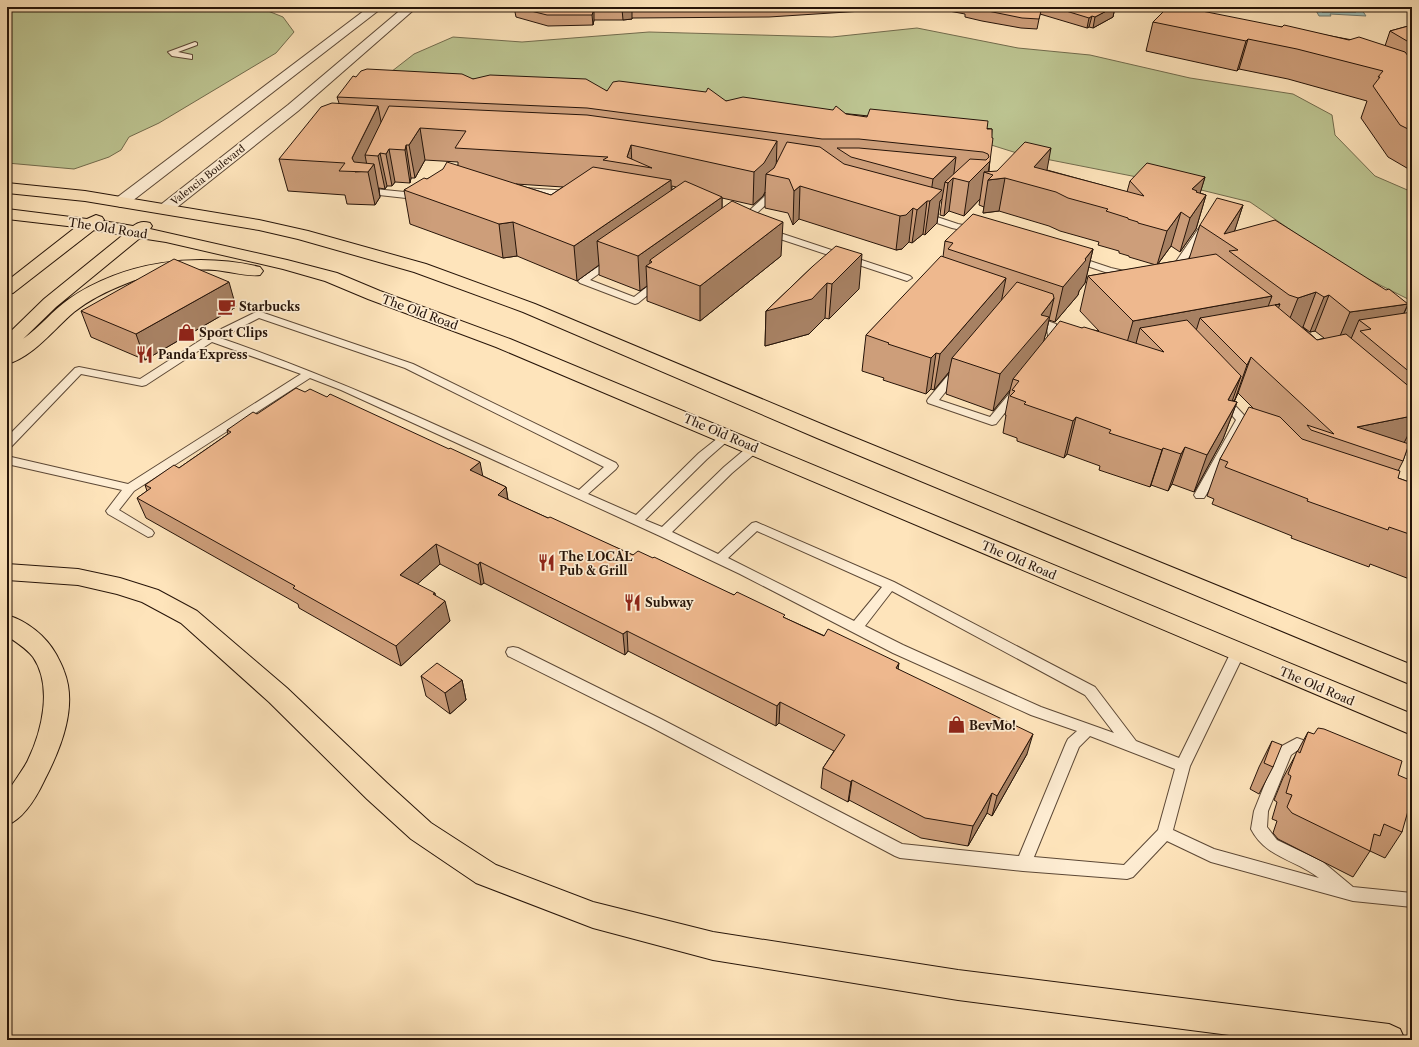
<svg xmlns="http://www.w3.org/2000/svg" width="1419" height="1047" viewBox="0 0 1419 1047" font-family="'Libre Caslon Text',serif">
<rect width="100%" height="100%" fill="#fee4bb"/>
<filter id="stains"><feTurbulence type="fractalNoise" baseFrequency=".005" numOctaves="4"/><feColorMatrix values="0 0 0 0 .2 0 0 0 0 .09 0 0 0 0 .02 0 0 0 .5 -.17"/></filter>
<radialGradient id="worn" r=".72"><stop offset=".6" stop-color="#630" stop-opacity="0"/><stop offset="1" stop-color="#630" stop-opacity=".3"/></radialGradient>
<g fill="#bdc592" stroke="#726c4e">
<polygon points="7,7 258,7 283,17 294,32 276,53 159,123 129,137 121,150 109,157 74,169 7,163"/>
<polygon points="917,28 1018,48 1090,55 1190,78 1293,94 1332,115 1335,135 1375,176 1412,192 1412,301 1346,268 1250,202 1193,188 1020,154 988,144 369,89 414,54 453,37 522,42 649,32 832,37"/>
</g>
<polygon fill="#a0beb6" stroke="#6f7a71" points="1314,7 1360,7 1366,16 1330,14 1331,16 1319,16"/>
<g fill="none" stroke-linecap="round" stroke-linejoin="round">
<polyline stroke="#636960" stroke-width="1" points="1319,7 1322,12 1356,12 1357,7"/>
<defs>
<g id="service">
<polygon points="195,42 197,43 197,45 178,52 192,55 192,59 172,56 168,52"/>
<polygon points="774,184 778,187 771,200 745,224 739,224 738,222 739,220 764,197 771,185"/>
<polygon points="364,188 415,193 419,196 415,199 361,193 360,191"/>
<polygon points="524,188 570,191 574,194 570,197 521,193 520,191 521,189"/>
<polygon points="922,212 958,224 978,228 979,230 975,233 952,228 919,217 918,215 919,213"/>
<polygon points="1204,224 1208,227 1185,263 1194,272 1192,274 1186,274 1175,263 1201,225"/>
<polygon points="768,229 910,276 912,278 907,281 904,280 765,234 764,232 765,230"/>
<polygon points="1075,256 1111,268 1133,273 1135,275 1130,278 1105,272 1072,261 1070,259"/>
<polygon points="611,258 614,259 616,261 614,263 590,280 634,297 656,280 662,280 664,282 638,303 635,304 580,283 578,281 580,279"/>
<path d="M258,311l155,53 203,99 2,3 -2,3 -28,25 48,21 63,-62 24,-19h8l2,2 -2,2 -24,21 -62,61 17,7 62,-60 26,-22h8l2,3 -2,3 -26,22 -60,59 46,22 34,-31 4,-1 138,60 201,105 41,54 43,17 54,-110 5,-1 5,1 2,4 -55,114 -17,64 41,19 105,29c-24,-19 -53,-20 -68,-49l3,-18 24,-60 2,-4 17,-9 23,8 2,4 -2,4 -5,2 -17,-6 -7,5 -23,56 -1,16 10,13 46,22 30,25 59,6v14l-59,-6 -142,-39 -44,-21 -34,36 -6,2 -104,-8 -123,-13 -5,-2 -244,-129 -143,-71 -2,-4 2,-4 5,-1 5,1 143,71 241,125 117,12 47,-113 2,-4 9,-8 -46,-16 -138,-62 -153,-79 -80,-38 -319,-146 -31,-12 -176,113 -15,19 33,20 2,3 -2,3 -4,1 -40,-23 -2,-3 16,-21 -115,-26v-8l121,28 173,-110 -89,-32 -66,43 -4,1 -61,-12 -70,73 -4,1v-11l68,-69 4,-1 61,12 67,-43zM259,318l146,50 199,99 -25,23c-119,-54 -236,-110 -359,-152zM757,531l125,56 -28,34 -126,-63zM892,591l193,104 29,38 -73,-26 -138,-62 -38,-19zM1090,736l85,33 -17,61 -34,35 -90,-8 45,-110z"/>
<polygon points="1033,316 1056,324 1059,345 1058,347 1050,347 1049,345 1047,328 1030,321 1028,319"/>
<polygon points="958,367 963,370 939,400 990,417 1014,388 1018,387 1023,390 996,424 992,425 928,403 927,401 928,399 954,368"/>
<polygon points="1223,396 1227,397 1259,431 1257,433 1249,433 1243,427 1206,495 1204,498 1196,498 1194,495 1236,420 1218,399"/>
</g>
<g id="tertiary">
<polygon points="369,7 383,7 127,205 121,207 115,205 113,202 115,199"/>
<polygon points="404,7 417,7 298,111 171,212 165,214 159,212 157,209 159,206 288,105"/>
</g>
<g id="primary">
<polygon points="7,183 85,191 259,220 308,231 426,264 535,304 831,428 1412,665 1412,685 817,438 523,312 414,272 298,239 259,230 85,201 7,193"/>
<path d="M7,209l80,10 9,-4 6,2 2,3 -1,1 30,5c6,-4 10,-5 17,-3l2,3 -2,3 137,31 50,13 43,18 130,48 902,375v21l-916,-388 -128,-48 -43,-18 -42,-12 -117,-27 -26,-4 -84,69 -33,32c17,-12 30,-29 46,-40 55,-38 128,-47 191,-32l3,4 -3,4c-11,2 -33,-4 -45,-5 -30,-2 -63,3 -90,14 -18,7 -36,16 -51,28 -20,17 -41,45 -67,52v-29l37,-36 79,-64 -29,-5 -81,63 -6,1v-13l69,-54 -69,-8z"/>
</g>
<g id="motorway">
<polygon points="7,564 78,569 120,578 158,590 197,611 287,688 387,783 431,823 496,865 593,902 713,932 958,970 1389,1024 1400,1029 1405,1040 1268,1040 958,1000 713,960 593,928 476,883 411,839 367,799 269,702 181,623 142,602 117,594 78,585 7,580"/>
<path d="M7,615c20,6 39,21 49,39 3,6 6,11 8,17 14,35 -3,77 -19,108 -8,17 -20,39 -38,46 0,-9 -2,-22 0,-31 2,-6 17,-25 21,-34 14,-29 25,-74 5,-103 -7,-9 -17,-15 -26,-21z"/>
</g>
</defs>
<use href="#service" stroke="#5c4836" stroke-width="2"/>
<use href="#tertiary" stroke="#5c4836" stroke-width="2"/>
<use href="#primary" stroke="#261409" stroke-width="2"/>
<use href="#motorway" stroke="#261409" stroke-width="2"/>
<use href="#service" fill="#feedd3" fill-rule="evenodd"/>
<use href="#tertiary" fill="#feedd3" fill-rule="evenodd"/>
<use href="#primary" fill="#fee4bb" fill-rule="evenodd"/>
<use href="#motorway" fill="#fee4bb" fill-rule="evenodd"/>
</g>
<g fill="#cd9e7a" stroke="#261409" fill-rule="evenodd">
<polygon points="514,7 879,7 878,10 769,17 632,18 632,19 623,20 594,20 593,25 548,26 516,17"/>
<polygon points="933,7 1115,7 1113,17 1093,28 1089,27 1087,28 1040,14 1037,29 1021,28 982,21 965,17 965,14 933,8"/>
<polygon points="1153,22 1282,27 1385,46 1390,31 1412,25 1412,171 1388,157 1361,118 1367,101 1288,79 1239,69 1237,71 1146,51"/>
<path d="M473,79l253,22 266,28 -3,43 58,-2 80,22 3,-11 75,-4 -5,16 6,2 -10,34 -16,23 -9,-6 -13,18 31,-5 11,-34 43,-20 -9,27 174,72 -4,10 8,-2v137h-5l-4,12 -5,10v7l14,5v97l-42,-16 -1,3 -78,-29 1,-2 -80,-32 2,-5 -7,-3 13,-37 33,-51 -15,-15 -4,9 -1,-2 -1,1 5,1 -14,37 -29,53 -22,-8 -4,7 -17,-6 -1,2 -51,-17 1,-4 -33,-12 -3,4 -47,-17v-3l-14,-5 3,-18h-1l5,-25 -17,21 -47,-17 3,-22 -15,18 -3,-1 -5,5 -43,-14 1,-2 -22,-7 4,-36 77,-78 2,-16 148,8 -8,34 -6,8 -1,4 -23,27 -6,-2 -3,13 -3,9 39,-14 17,3 -19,-20 8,-35 68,-11 -27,-8v-1l-10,-3v-2l-21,-6 1,-3 -39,-11 -11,-5 -50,-15 -16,2 1,-6 -5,-2 1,-6 -16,17 -15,-5 -5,5 -4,-1 2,-16 -2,2 -3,22 -12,12 -2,-1 -11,9 -3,-1 -7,7 -6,1 -97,-31 -6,6 -5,-12 -23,-5v-16l-2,4 -10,9 -31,-7v10l59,48 -81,65 -53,-20v-15l-7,5 -41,-16v-10l-22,16 -60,-25 -14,2 -93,-34 -6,-34 23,-11 31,-14v-3l-33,-2 -10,18h-4l-1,5 -15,-1 -3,4h-5l-2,3 -6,-1 1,9 -5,8 -28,-1 -2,-9 -57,-4 -9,-32 60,-56 -2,-6zM516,184l47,3 -12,8zM672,186l4,1 -4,3zM1303,327l7,5 5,-1 9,7 -7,2z"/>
<polygon points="813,266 859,289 829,319 825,318 809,334 765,346 766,311"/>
<polygon points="236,307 145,360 91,337 81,311"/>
<polygon points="257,414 483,476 506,487 508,500 548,518 633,555 734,595 785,618 898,669 1027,754 992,816 987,813 968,846 921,838 849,800 848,802 821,788 823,768 834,751 779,723 776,726 628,651 625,655 484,583 481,585 440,564 417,584 435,596 450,621 401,666 299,608 298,604 146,518 137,498 147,491 145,485 179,468 228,434 227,430"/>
<polygon points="421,676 462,680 466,700 450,714 426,696"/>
<polygon points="1308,732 1398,775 1402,832 1385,858 1370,851 1353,877 1278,839 1273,833 1277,821 1272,819 1277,802 1274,800 1283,778"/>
<polygon points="1272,741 1273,767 1259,794 1250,789 1259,767"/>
</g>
<g fill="#a78163" stroke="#261409">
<polygon points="632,7 632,19 623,20 622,9"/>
<polygon points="1114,7 1115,7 1113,17 1093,28 1095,17"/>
<polygon points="594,9 594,20 593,25 592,15"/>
<polygon points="1092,16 1089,27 1087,28 1089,18"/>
<polygon points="1248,39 1239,69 1237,71 1246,41"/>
<polygon points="378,106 384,137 365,155 368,171 355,172 352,158"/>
<polygon points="420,128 425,160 415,178 409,145"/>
<polygon points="777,141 776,173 766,174 765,192 763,196 753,205 754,172"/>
<polygon points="406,145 411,178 410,183 405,150"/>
<polygon points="631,145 632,165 627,157"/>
<polygon points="1051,148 1045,181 1034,167"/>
<polygon points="389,149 395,182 392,186 386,154"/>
<polygon points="380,153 387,186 385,189 378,156"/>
<polygon points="956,157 949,211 944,216 948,183 945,182 942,199 940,201 937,223 925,235 933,179"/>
<polygon points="990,161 988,173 984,172 980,199 964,216 969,182"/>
<polygon points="374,164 380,197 375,205 368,172"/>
<polygon points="1205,177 1195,210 1192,189"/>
<polygon points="1005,178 999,211 983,213 988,180"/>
<polygon points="671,180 672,213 597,241 599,265 577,281 574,246"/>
<polygon points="800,186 799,219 793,225 794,191"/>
<polygon points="1206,195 1196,229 1180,252 1190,218"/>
<polygon points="722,197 722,230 652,262 650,260 650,268 646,266 647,286 640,291 638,256"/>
<polygon points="927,201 923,234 912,243 917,210"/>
<polygon points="1243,205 1232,239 1224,234"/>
<polygon points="913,208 909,242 902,249 896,250 900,216"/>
<polygon points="1181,212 1171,246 1157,265 1167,231"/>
<polygon points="513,222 517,256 503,258 499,224"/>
<polygon points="783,222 781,256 700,321 700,286"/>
<polygon points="1093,249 1085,283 1079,291 1078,295 1055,322 1063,287"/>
<polygon points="862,254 859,289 829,319 832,284"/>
<polygon points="1006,278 999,313 952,358 949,372 934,390 940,354"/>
<polygon points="229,282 236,307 145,360 136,334"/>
<polygon points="827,283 825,318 809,334 765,346 766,311"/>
<polygon points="1316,292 1303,327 1284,333 1298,298"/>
<polygon points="1329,295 1315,331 1310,332 1324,297"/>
<polygon points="1272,296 1259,331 1200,318 1192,344 1140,328 1133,355 1123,357 1133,321"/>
<polygon points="1054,298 1046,333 1045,336 1041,353 1013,379 1010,390 993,411 1000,374 1041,315"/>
<polygon points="1280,304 1267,339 1275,305"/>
<polygon points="1408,304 1392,339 1359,320 1348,346 1335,348 1350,312"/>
<polygon points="936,353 931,389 926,394 931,358"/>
<polygon points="1251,357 1238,393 1234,402 1247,365"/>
<polygon points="1241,376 1228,413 1228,400"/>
<polygon points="1237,402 1223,439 1194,492 1207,455"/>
<polygon points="1412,416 1412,427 1400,451 1357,427"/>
<polygon points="1076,417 1067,454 1064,458 1073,421"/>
<polygon points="1412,440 1412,449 1407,450"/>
<polygon points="1185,447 1172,484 1168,491 1181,454"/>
<polygon points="1163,448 1151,485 1150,487 1162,450"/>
<polygon points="480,462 484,482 470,470"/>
<polygon points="506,487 509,507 498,495"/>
<polygon points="436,544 440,564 405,595 400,575"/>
<polygon points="480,562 484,583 481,585 478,565"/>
<polygon points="435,593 438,608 445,601 450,621 401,666 396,646"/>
<polygon points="627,631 628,651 625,655 623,634"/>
<polygon points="899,663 896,683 896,668"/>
<polygon points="462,680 466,700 450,714 445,693"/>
<polygon points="780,702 779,723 776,726 777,706"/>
<polygon points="1033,734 1027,754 992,816 997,796"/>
<polygon points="852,780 849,800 848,802 851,782"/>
<polygon points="992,793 987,813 968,846 973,826"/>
</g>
<g fill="#eeb88e" stroke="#261409">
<polygon points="515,7 632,7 632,8 622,9 594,9 592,15 547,15"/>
<polygon points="970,7 1042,7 1039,19 1022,18 983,10"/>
<polygon points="1053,7 1114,7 1095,17 1092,16 1089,18"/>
<polygon points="1168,7 1182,7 1282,27 1284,25 1349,40 1359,37 1405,52 1412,61 1412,131 1400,125 1373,86 1380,77 1378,77 1383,71 1297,49 1248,39 1246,41 1153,22"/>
<polygon points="1412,25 1412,43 1407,41 1390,31"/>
<polygon points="367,69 462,74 473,79 490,75 586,79 607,91 613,82 619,81 706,92 708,88 726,101 743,97 833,110 836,106 846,114 867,117 870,109 988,121 987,129 992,129 992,138 993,138 990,161 969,182 953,178 948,183 945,182 970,159 986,160 989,157 988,154 983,152 859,139 822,139 587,108 337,97 353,76 356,77 361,71"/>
<polygon points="332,103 378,106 352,158 354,162 374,164 368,172 339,171 345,163 279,159 321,107"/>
<polygon points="389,106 587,115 777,141 764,163 754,172 631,145 627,157 652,168 603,160 608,157 455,148 466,131 420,128 409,145 406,145 405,150 389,149 386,154 380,153 378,156 365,155"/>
<polygon points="787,142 820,147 844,164 942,190 930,201 927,201 917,210 913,208 906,215 900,216 800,186 794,191 789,179 766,174 774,168"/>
<polygon points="1025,142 1051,148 1034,167 1144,196 1130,181 1147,163 1205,177 1192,189 1197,191 1196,192 1206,195 1190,218 1181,212 1167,231 1138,223 1138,222 1128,219 1128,218 1106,211 1108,209 1068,198 1056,192 1005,178 988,180 993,175 984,172 997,171"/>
<polygon points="837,148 859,148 956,157 933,179 851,157"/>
<polygon points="447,162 551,195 593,167 671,180 574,246 513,222 499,224 404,190 424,178 427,179 443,169"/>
<polygon points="685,181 722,197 638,256 597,241"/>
<polygon points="1217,198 1243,205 1224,234 1275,220 1386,290 1389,289 1408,304 1350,312 1329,295 1324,297 1316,292 1298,298 1289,295 1229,251 1238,250 1200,225"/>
<polygon points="732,201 756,212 783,222 700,286 646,266 652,262 650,260"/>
<polygon points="973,214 1093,249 1085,259 1086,260 1063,287 948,249 953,243 945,241"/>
<polygon points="836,246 862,254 832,284 827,283 812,299 766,311 813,266"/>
<polygon points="1216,254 1272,296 1133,321 1088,276"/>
<polygon points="941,256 1006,278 940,354 936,353 931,358 888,344 889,343 866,335"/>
<polygon points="174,259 229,282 136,334 81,311"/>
<polygon points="1017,282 1053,294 1054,298 1041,315 1049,317 1000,374 952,358"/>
<polygon points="1280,304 1275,305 1317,340 1346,334 1412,389 1412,416 1357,427 1409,444 1403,461 1311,430 1307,425 1334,434 1251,357 1247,365 1200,318"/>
<polygon points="1412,312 1412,374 1360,331 1371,329 1359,320"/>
<polygon points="1187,320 1241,376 1228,400 1237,402 1207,455 1185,447 1181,454 1163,448 1162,450 1109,433 1111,430 1076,417 1073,421 1024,404 1026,402 1010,396 1015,391 1012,390 1019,381 1013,379 1060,321 1082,328 1084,327 1164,352 1140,328"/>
<polygon points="296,388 305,392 310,389 327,397 330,394 449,449 450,448 480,462 470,470 506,487 498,495 548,518 550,517 633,555 638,551 653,558 654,557 734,595 737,592 785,615 783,617 824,636 828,629 899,663 896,668 1033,734 997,796 992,793 973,826 925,818 852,780 851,782 823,768 845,735 780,702 777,706 627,631 623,634 480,562 478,565 436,544 400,575 435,593 433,594 445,601 396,646 293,588 295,586 137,498 151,488 145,485 174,465 179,468 231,432 227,430 253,412 257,414"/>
<polygon points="1249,407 1280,417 1302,439 1400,471 1398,478 1412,483 1412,535 1389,527 1388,530 1307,501 1308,499 1225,467 1228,462 1220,459"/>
<polygon points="437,663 462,680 445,693 421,676"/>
<polygon points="1318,728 1324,729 1402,761 1398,775 1412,781 1412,797 1402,832 1384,824 1380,836 1374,834 1370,851 1292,813 1287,807 1292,795 1286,793 1291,776 1288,774 1297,751 1300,753 1308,732 1314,734"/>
<polygon points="1272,741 1282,745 1273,767 1264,763"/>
</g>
<defs>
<symbol id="cafe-bare" viewBox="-9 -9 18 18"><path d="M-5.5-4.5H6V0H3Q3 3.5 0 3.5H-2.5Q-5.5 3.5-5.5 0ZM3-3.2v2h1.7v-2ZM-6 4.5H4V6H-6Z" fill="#8f2418" stroke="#feedd3" stroke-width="2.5" paint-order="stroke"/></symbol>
<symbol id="shop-bare" viewBox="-9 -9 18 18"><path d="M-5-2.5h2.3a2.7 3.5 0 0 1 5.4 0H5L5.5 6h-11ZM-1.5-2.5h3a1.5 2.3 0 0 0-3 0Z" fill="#8f2418" stroke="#feedd3" stroke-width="2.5" paint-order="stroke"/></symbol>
<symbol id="restaurant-bare" viewBox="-9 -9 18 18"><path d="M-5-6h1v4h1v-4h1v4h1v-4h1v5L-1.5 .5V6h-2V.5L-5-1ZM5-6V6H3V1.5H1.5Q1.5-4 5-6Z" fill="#8f2418" stroke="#feedd3" stroke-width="2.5" paint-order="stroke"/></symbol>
</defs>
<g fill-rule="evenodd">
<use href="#cafe-bare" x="214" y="294" width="25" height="25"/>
<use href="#shop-bare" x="174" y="320" width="25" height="25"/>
<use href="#restaurant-bare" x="132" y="342" width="25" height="25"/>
<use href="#restaurant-bare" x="534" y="550" width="25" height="25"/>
<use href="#restaurant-bare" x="620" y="590" width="25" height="25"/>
<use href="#shop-bare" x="944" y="712" width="25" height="25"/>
</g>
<g text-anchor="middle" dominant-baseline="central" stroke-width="3.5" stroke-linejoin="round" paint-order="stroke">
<g font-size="10" fill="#261409" stroke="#feedd3">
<text transform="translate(208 175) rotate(-38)">Valencia Boulevard</text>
</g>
<g font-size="12" fill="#261409" stroke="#feedd3">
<text transform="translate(108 228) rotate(9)">The Old Road</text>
<text transform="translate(420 312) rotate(20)">The Old Road</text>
<text transform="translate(721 433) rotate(23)">The Old Road</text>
<text transform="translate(1019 560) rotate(23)">The Old Road</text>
<text transform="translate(1317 686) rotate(23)">The Old Road</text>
</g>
<g font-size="12" font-weight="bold" fill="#261409" stroke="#feedd3" text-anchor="start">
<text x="239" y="306">Starbucks</text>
<text x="199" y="332">Sport Clips</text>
<text x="158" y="354">Panda Express</text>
<text x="559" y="556">The LOCAL<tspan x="559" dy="14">Pub &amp; Grill</tspan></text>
<text x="645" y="602">Subway</text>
<text x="969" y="725">BevMo!</text>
</g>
</g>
<rect width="1419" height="1047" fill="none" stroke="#fee4bb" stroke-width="24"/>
<rect x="8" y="8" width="1403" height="1031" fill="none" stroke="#261409" stroke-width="2"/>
<rect x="12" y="12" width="1395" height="1023" fill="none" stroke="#261409"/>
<rect width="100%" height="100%" filter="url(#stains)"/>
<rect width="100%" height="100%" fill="url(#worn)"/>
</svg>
